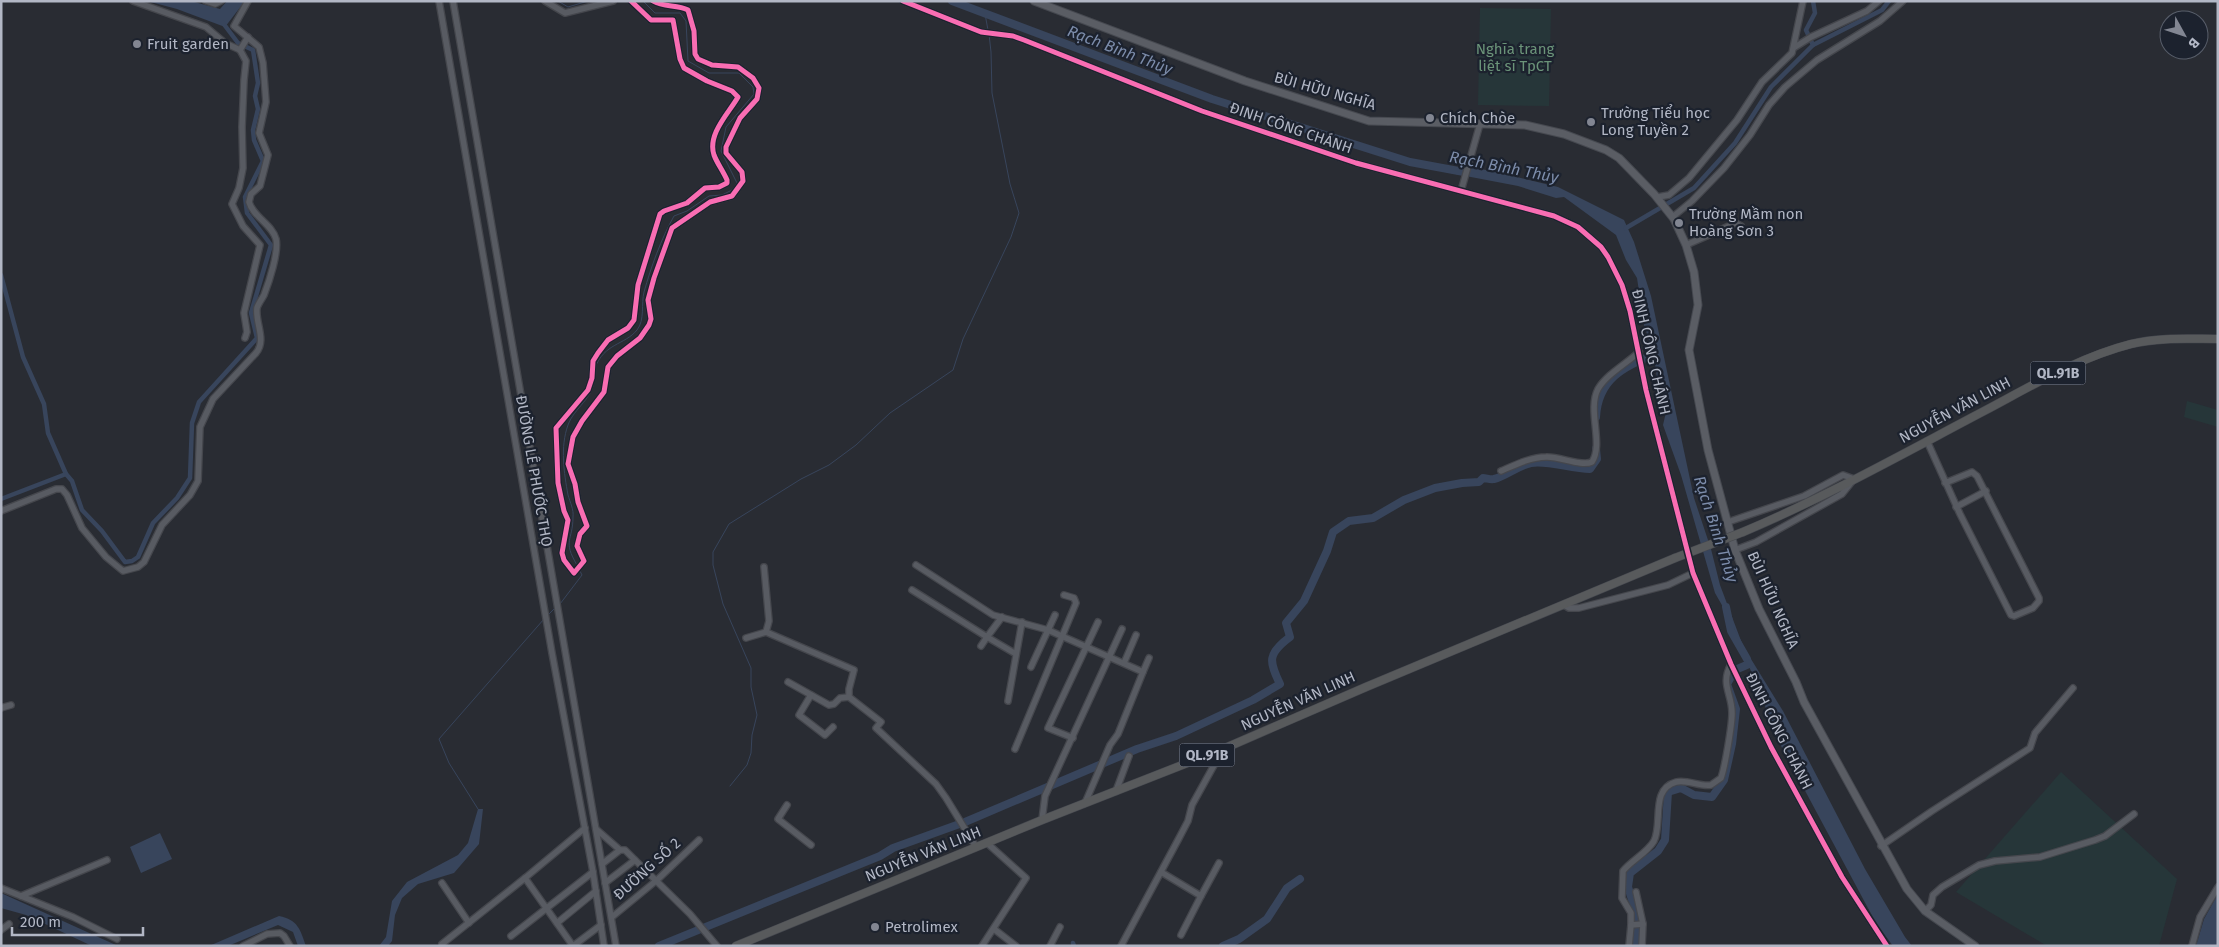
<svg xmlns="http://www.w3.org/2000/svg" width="2219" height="947" viewBox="0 0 2219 947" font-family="'Fira Sans',sans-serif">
<rect width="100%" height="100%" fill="#292c33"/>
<g fill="#263639">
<polygon points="1480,8 1551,9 1549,106 1478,105"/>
<polygon points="2187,401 2218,410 2218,427 2184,417"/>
<polygon points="2061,772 2177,879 2159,946 2047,946 1956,892"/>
</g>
<g fill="#38455c">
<polygon points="147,1 191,1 220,9 227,1 245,1 225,27 177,9"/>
<polygon points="1462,166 1492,171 1558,187 1624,220 1634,242 1651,296 1694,498 1711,549 1720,585 1743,646 1783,711 1865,869 1905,937 1912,946 1893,946 1876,923 1780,744 1731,621 1715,593 1681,475 1663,425 1666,412 1659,393 1654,356 1644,325 1637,278 1626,260 1616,235 1564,197 1556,198 1518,186 1450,173"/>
<polygon points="478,809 483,809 479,844 454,873 418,884 402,898 395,915 392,941 388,946 379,946 386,937 392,901 407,882 458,855 468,843"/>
<polygon points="160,833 172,859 141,873 130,847"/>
<polygon points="1,893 118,946 92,946 26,915 1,908"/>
<polygon points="2218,894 2218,946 2196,946 2204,919"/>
<path d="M279,916c19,4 21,13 27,30h-8l-5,-14 -15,-7 -50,21h-19z"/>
</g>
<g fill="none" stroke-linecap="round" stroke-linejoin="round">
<g stroke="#38455c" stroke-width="1">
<polyline points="558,1 568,7 588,1"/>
<polyline points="985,14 988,30"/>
<path d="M595,368c9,-25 30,-23 42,-38 8,-10 4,-26 7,-38 7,-25 17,-53 30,-76l13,-5 22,-15 13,-1 12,-6 3,-6 -16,-32 5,-24 28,-33 -1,-7 -14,-14h-30l-21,-12 -2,-40 -6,-8h-25l-12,-12"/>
<path d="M577,565c-15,-25 -4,-24 -4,-48 1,-7 -3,-15 -5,-22 -4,-22 -8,-48 0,-70 6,-17 26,-27 26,-46"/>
<polyline points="560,604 582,575 580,571"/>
<polyline points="549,614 555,608"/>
<polyline points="730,786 747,765 751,753 752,735 757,715 751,687 751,668 723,604 713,565 713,552 729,524 801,479 829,465 856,445 890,413 953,370 963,339 1011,237 1019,213 1010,184 992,93 991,52 989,34"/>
<polyline points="478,809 449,763 439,739 544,619"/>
</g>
<g stroke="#38455c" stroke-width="4.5">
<polyline points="1813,45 1806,30 1815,13 1813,1"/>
<polyline points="1626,228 1694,188 1735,143 1771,87 1813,45 1882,10 1889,1"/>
<polyline points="1,275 23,357 44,404 48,433 66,474 72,481 82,510 102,531 125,562 132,561 138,557 153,523 177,498 190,478 192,423 199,402 257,338 251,313 271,245 247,213 245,197 263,161 254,140 253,130 258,109 255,96 258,83 253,50 238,43 223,23"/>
<polyline points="1,499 66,474"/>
<polyline points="1073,943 1074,946"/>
</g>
<g stroke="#38455c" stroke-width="8">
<polyline points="952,1 1212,99 1410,162 1464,172"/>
<path d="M1596,417c2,-37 27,-51 60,-63"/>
<polyline points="1726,607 1731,631 1747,659"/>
<path d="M659,946l221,-90 13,-8 72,-26 172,-73 39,-13 77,-36 27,-16c-11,-23 -13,-30 10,-47l-4,-14 18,-22 23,-50 6,-19 16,-11 24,-3 31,-18 31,-12 27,-5 17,-1 4,-4c3,0 8,2 11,1 12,-3 23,-13 37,-16 17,-3 40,6 59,6l7,-10 -1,-10"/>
<polyline points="1223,946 1239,939 1267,919 1287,888 1300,879"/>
<polyline points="1636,946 1635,909 1628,887 1630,873 1658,851 1665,840 1668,792 1681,788 1694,795 1712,797 1724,780 1732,744 1736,709 1727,684 1735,670 1749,664"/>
</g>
<defs>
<g id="minor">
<polyline points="133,1 206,27 225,43 240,50"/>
<polyline points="206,1 215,4 221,1"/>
<polyline points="439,1 552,653 593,872 604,946"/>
<polyline points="453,1 616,946"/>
<polyline points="545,1 565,13 613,1"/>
<path d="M631,1l20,19h22l7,39 4,9 23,13 25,10 6,6c-9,16 -31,37 -24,58 3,8 9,16 13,25v3l-8,4 -14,1 -18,15 -23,8 -4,3 -22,71 -4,35 -6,8 -20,12 -10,13 -5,8 -1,17 -4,12 -32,38 2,55 6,28 4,9 -6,33 2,7 10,13 10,-12 -7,-15 3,-12 7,-8 -9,-24 -3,-18 -7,-20 5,-27 9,-16 22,-29 4,-25 9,-11 23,-18 9,-13 2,-6 -3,-19 6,-22 18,-50 38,-26 22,-6 11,-15 -1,-9 -16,-19v-6l14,-29 17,-19 2,-11 -6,-10 -15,-11 -26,-2 -14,-6 -3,-5 -1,-23 -6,-21c-11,-6 -24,-2 -35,-9"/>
<polyline points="903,1 981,32 1013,36 1024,40 1202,111 1356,163 1554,216 1578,227 1601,247 1608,257 1622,285 1630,311 1646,390 1693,573 1731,664 1771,747 1842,877 1887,946"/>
<polyline points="1795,47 1811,37 1867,11 1879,1"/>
<polyline points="1461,191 1480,124"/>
<polyline points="1655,195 1658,197 1669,195 1689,178 1737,120 1762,82 1792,53 1803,1"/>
<polyline points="1674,219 1675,215 1692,201 1724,168 1750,135 1769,105 1785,87 1817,60 1880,21 1903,1"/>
<polyline points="1686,245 1736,223 1741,226"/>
<polyline points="245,338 247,332 244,313 260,245 243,226 232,204 239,188 243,168 242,127 244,80 246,61 240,50 248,37"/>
<polyline points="1927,441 1960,514 2011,615 2014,616 2033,608 2039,601 2039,598 1977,476 1972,472 1945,483"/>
<path d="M1501,471c14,-6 30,-14 45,-14 13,-1 35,10 46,5 12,-18 -5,-52 6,-73 9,-15 28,-25 41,-37"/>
<polyline points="1956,507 1986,491"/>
<path d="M1,511l55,-22h6l5,6 15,33 24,29 17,14 15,-4 6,-5 18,-37 28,-30 8,-14 2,-54 13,-28 43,-46c11,-13 -1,-30 1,-45 1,-4 5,-9 7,-13 5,-13 15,-43 12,-56 -4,-15 -23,-22 -27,-37l2,-8 9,-8 8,-31 -9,-22 7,-31 -3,-39 -4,-16 -25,-21 14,-25"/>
<polyline points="1728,522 1804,496 1843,475 1854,479 1842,494 1756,542 1735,550"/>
<polyline points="916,565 993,615 1048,630 1143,672 1118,734 1110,745 1085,803"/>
<polyline points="764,567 769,621 766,632 854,670 849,689 849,697 881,722 876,728 936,784 946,798 976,847"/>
<polyline points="912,590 987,637 1002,617"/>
<polyline points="1564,605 1569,608 1579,608 1668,585 1693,573"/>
<polyline points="746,638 766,632"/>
<polyline points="981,646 987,637 1016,654"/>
<polyline points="1124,663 1136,635"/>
<polyline points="1031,667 1055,615"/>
<polyline points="1143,672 1149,658"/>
<polyline points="788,682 829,705 834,704 840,698 849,697"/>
<polyline points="811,695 799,715 825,735 833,727"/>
<polyline points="1008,701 1022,622"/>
<polyline points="1,708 11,705"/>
<polyline points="1073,738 1048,728 1098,622"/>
<polyline points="1015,749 1076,603 1074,598 1064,595"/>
<polyline points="1116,791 1129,756"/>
<polyline points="787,805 778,819 811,845"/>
<polyline points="1042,820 1045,796 1122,629"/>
<polyline points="596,829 620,850 602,864"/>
<polyline points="1881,846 1932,811 2030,748 2035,733 2073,688"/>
<polyline points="620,850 625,850 635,860"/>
<polyline points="1161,872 1201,896 1181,935"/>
<polyline points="442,883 469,923"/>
<polyline points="605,883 635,860 690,914 717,946"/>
<polyline points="1,888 73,917 117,939"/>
<polyline points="1636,892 1643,924 1642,946"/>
<polyline points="21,896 107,860"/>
<polyline points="1201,896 1219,863"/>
<polyline points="1925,911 1931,905 1933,895 1942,887 1979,865 1995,861 2040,857 2095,840 2105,836 2134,814"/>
<polyline points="612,917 657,880 699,840"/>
<polyline points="557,923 596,891"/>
<path d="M1643,924l-12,1v-12l-9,-15 1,-27c9,-11 24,-18 31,-30 9,-18 -4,-52 22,-59 11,-3 24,5 35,3l10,-7c4,-11 11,-53 11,-65 0,-20 -12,-28 -1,-49"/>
<polyline points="994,929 1016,946"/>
<polyline points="1,930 9,924"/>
<polyline points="511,936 593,872"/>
<polyline points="442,944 525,878"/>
<polyline points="243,946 267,934 280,933 284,936 290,946"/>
<polyline points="573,946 525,878 585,828"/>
<polyline points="573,946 601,925"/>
<polyline points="982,946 1026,878 987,843"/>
<polyline points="1050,946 1060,927"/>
<polyline points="1121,946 1178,840 1188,821 1192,805 1223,749"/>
<polyline points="1629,946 1631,925"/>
<polyline points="2192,946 2200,917 2218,887"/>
</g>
<polyline id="major" points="1034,1 1245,81 1369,121 1525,125 1564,134 1606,150 1619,158 1654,194 1674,219 1686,245 1694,272 1698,305 1689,350 1708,450 1735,550 1759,609 1796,682 1804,702 1907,889 1925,911 1975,946"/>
<g id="highway">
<path d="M1743,532c83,-35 163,-80 243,-122 47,-25 94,-53 145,-66 28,-7 58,-5 87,-5"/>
<polyline points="736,946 1042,820 1223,749 1366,687 1675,558"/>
</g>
</defs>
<use href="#minor" stroke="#45474d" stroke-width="8"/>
<use href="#major" stroke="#464950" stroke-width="9"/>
<use href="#highway" stroke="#45484f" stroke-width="9"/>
<use href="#minor" stroke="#585b62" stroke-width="5.5"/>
<use href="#major" stroke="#5a5d64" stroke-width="7"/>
<use href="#highway" stroke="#585a5c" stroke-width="8"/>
<defs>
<polyline id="highway-bridge" points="1675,558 1743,532"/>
</defs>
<use href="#highway-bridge" stroke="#45484f" stroke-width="9" stroke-linecap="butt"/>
<use href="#highway-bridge" stroke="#585a5c" stroke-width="8"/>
<defs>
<g id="cycleway">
<path d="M631,1l20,19h22l7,39 4,9 23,13 25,10 6,6c-9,16 -31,37 -24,58 3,8 9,16 13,25v3l-8,4 -14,1 -18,15 -23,8 -4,3 -22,71 -4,35 -6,8 -20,12 -10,13 -5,8 -1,17 -4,12 -32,38 2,55 6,28 4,9 -6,33 2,7 10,13 10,-12 -7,-15 3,-12 7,-8 -9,-24 -3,-18 -7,-20 5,-27 9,-16 22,-29 4,-25 9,-11 23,-18 9,-13 2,-6 -3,-19 6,-22 18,-50 38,-26 22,-6 11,-15 -1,-9 -16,-19v-6l14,-29 17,-19 2,-11 -6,-10 -15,-11 -26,-2 -14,-6 -3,-5 -1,-23 -6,-21c-11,-6 -24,-2 -35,-9"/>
<polyline points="903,1 981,32 1013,36 1024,40 1202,111 1356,163 1554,216 1578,227 1601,247 1608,257 1622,285 1630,311 1646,390 1693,573 1731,664 1771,747 1842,877 1887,946"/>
</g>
</defs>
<use href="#cycleway" stroke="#1c222e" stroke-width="8"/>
<use href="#cycleway" stroke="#f96db3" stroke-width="5"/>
</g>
<g fill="#828692" stroke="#1c222e" stroke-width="2">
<circle cx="137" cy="44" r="5"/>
<circle cx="1430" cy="118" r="5"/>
<circle cx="1591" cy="122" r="5"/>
<circle cx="1679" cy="223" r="5"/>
<circle cx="875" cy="927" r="5"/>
</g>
<g text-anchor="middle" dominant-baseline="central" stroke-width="4.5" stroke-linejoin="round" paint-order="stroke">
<g fill="#1c222e" stroke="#858a98" stroke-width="1">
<rect x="2030.5" y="361.5" width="55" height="23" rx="4"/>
<rect x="1179.5" y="743.5" width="55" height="23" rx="4"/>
</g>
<g font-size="14" font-weight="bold" fill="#b2b7c5">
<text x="2058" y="373">QL.91B</text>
<text x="1207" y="755">QL.91B</text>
</g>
<g font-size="15" fill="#b2b7c5" stroke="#1c222e" text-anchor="start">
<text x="147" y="44">Fruit garden</text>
<text x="1601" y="113">Trường Tiểu học<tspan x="1601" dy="17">Long Tuyền 2</tspan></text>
<text x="1440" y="118">Chích Chòe</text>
<text x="1689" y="214">Trường Mầm non<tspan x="1689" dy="17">Hoàng Sơn 3</tspan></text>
<text x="885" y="927">Petrolimex</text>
</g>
<g font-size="15" fill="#6b9479" stroke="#1c222e">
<text x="1515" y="49">Nghĩa trang<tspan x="1515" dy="17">liệt sĩ TpCT</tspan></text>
</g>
<g font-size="15" fill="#b2b7c5" stroke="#1c222e">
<text transform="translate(1325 91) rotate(16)">BÙI HỮU NGHĨA</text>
<text transform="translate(1291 128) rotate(19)">ĐINH CÔNG CHÁNH</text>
<text transform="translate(1651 352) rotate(77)">ĐINH CÔNG CHÁNH</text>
<text transform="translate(1955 410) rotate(-28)">NGUYỄN VĂN LINH</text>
<text transform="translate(534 471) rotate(80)">ĐƯỜNG LÊ PHƯỚC THỌ</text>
<text transform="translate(1773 600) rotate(66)">BÙI HỮU NGHĨA</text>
<text transform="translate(1298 701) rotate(-24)">NGUYỄN VĂN LINH</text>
<text transform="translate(1779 731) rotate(63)">ĐINH CÔNG CHÁNH</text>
<text transform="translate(923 854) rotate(-22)">NGUYỄN VĂN LINH</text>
<text transform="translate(647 869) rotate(-42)">ĐƯỜNG SỐ 2</text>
</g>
<g font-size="16" font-style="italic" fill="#7c8caa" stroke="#1c222e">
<text transform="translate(1120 50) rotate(21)">Rạch Bình Thủy</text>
<text transform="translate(1504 167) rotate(11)">Rạch Bình Thủy</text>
<text transform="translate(1716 529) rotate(72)">Rạch Bình Thủy</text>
</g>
</g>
<rect width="2219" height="947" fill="none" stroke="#b2b7c5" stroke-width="5"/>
<g transform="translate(2184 35) rotate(130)"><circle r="24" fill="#1c222e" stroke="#585e6a"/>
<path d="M0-4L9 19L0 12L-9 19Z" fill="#828692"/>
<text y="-8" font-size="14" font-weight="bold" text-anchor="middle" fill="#b2b7c5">B</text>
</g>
<path d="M12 927v8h131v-8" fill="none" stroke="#b2b7c5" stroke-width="2.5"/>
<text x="20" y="927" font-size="15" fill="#b2b7c5" stroke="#1c222e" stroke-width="4" paint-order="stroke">200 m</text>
</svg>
